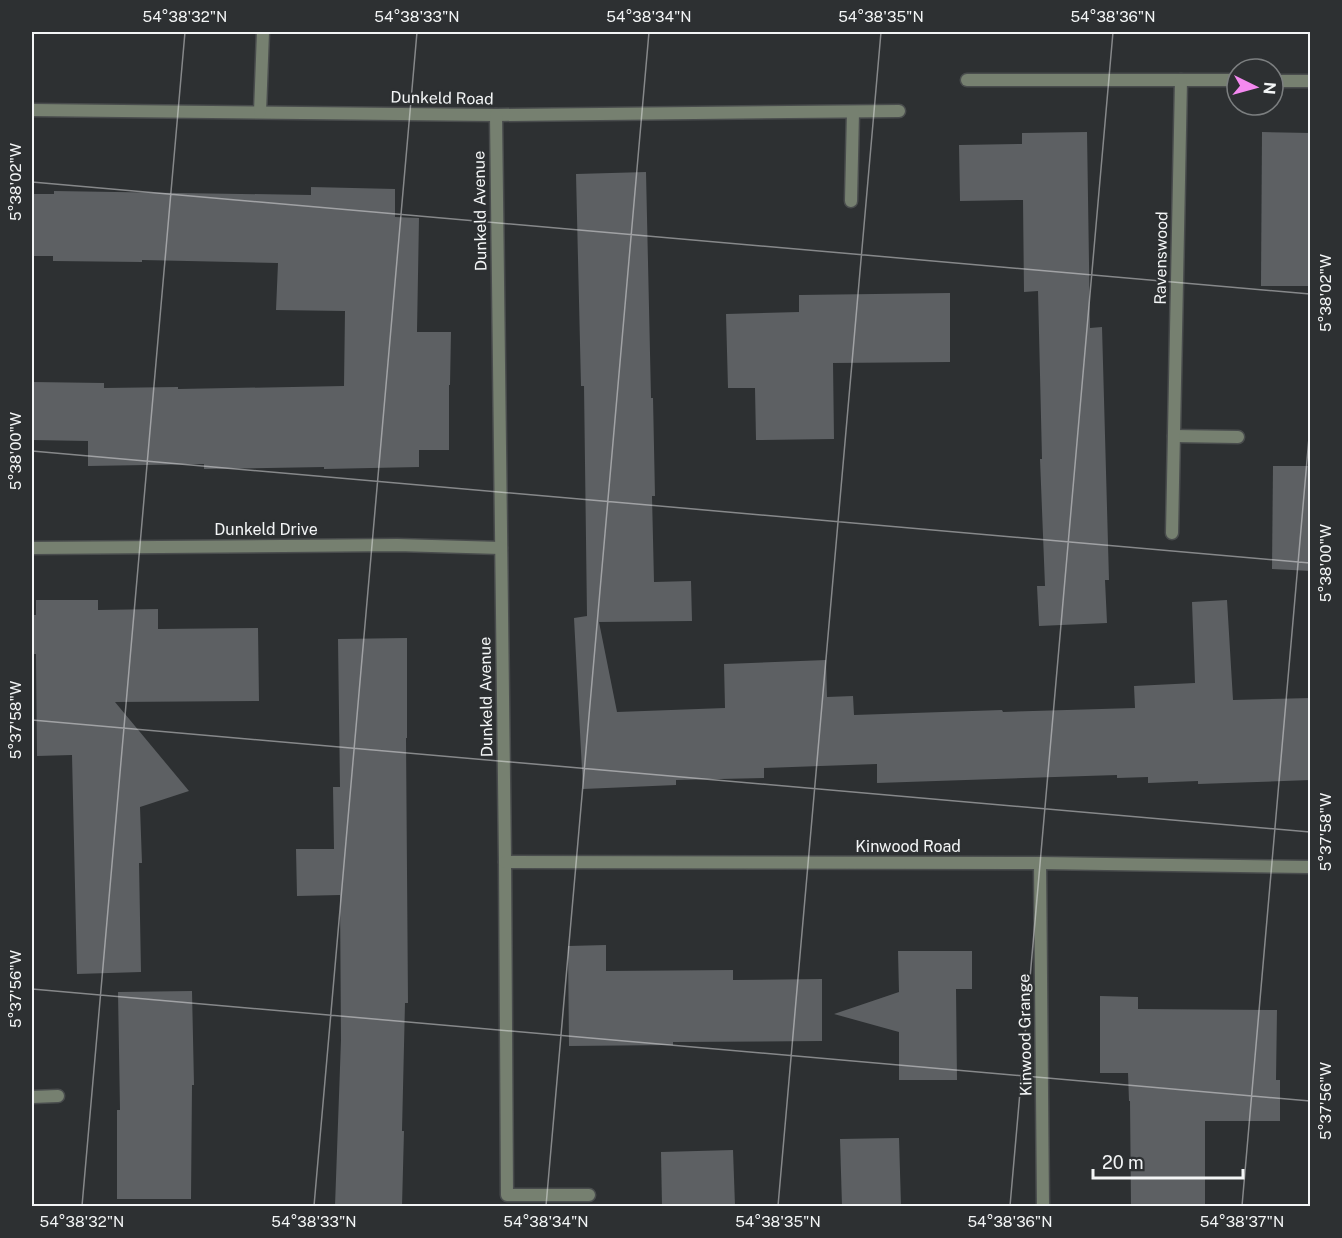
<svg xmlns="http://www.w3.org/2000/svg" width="1342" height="1238" viewBox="0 0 1342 1238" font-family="'Public Sans',sans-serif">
<rect width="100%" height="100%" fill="#2d3032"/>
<g fill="#5d6063">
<polygon points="1087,132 1090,328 1102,327 1109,580 1105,580 1107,623 1039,626 1037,586 1045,586 1040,459 1042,459 1038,291 1024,292 1023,200 960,201 959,145 1022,144 1022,133"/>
<polygon points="1262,132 1311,133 1311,286 1261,286"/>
<polygon points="646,172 651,398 653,398 655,496 652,496 654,582 691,581 692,621 599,622 617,712 725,708 724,664 826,660 827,697 853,696 854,715 1002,710 1003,712 1135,708 1134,686 1195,683 1192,602 1227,600 1233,700 1311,698 1311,780 1198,784 1198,781 1148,783 1148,777 1117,778 1117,775 877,783 877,764 764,768 764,778 676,780 676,785 583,789 574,618 587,616 584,386 581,386 576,174"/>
<polygon points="311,187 395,189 395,217 419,218 417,332 451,332 450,385 449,385 449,450 419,450 419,467 324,469 324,467 204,469 204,464 88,466 88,441 32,440 32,382 104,383 104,388 178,387 178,389 344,386 345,311 276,310 278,263 142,260 142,262 53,261 53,256 32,256 32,194 54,194 54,191 311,195"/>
<polygon points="950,293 950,362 833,363 834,439 756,440 755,388 728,388 726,314 799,312 799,295"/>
<polygon points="1273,466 1311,466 1311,571 1272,569"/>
<polygon points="36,600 98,600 98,610 158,609 158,629 258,628 259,701 115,702 189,791 140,807 142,863 139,863 141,972 77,974 72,755 37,756 36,654 32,654 32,615 36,615"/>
<polygon points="407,638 407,738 406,738 408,1003 405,1003 402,1131 404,1131 402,1206 335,1206 341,1040 340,895 297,896 296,849 334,849 333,787 340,787 338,639"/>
<polygon points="606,945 606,971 733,970 733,980 822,979 822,1041 673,1042 673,1045 569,1046 568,946"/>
<polygon points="898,951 972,951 972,989 956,989 957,1080 899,1080 899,1032 834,1014 899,992"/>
<polygon points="192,991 194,1085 192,1085 191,1199 117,1199 117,1110 120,1110 118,992"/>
<polygon points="1100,996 1138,997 1138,1009 1277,1010 1276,1080 1280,1080 1280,1121 1205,1121 1205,1206 1131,1206 1130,1101 1129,1101 1128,1073 1100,1073"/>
<polygon points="899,1138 901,1206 842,1206 840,1139"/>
<polygon points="733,1150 735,1206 662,1206 661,1152"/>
</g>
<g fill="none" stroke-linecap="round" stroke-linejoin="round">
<defs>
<g id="minor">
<polyline points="967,80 1237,80"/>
<polyline points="1273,81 1310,81"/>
<polyline points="32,110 496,115 899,111"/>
<polyline points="260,112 263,32"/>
<polyline points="496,115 505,862 507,1195 589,1195"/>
<polyline points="851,201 853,112"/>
<polyline points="1174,436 1238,437"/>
<polyline points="1172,533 1181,80"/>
<polyline points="32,548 397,545 501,548"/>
<polyline points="505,862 1040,863 1310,867"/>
<polyline points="1040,863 1043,1206"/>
<polyline points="32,1097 58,1096"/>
</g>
</defs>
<use href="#minor" stroke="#494c4d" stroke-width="15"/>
<use href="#minor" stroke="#768070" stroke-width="12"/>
</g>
<path fill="none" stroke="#f3f5f6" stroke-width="1.5" stroke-opacity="0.45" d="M32,182l1278,112M32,451l1278,112M32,720l1278,112M32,989l1278,112M82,1206l103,-1174M314,1206l103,-1174M546,1206l103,-1174M778,1206l103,-1174M1010,1206l103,-1174M1242,1206l68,-780"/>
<g text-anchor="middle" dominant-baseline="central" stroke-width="4.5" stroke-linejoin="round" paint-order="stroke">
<g font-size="16" fill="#f3f5f6" stroke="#2d3032">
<text transform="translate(442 98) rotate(1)">Dunkeld Road</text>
<text transform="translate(480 211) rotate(-91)">Dunkeld Avenue</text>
<text transform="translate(1161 258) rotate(-89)">Ravenswood</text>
<text x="266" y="529">Dunkeld Drive</text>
<text transform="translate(486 697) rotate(-91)">Dunkeld Avenue</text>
<text x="908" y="846">Kinwood Road</text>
<text transform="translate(1025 1035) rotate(-91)">Kinwood Grange</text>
</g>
</g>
<rect width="1342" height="1238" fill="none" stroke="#2d3032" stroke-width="66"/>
<g transform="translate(1255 87) rotate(95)"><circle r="28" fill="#2d3032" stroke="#7c7f80" stroke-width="1.5"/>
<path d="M0-4.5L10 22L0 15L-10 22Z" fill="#f489f0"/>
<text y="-9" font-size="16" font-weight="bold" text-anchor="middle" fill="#f3f5f6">N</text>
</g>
<path d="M1093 1169v9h150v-9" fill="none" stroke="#f3f5f6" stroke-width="3"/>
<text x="1102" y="1169" font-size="18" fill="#f3f5f6" stroke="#2d3032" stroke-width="4.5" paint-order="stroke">20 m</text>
<rect x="33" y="33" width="1276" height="1172" fill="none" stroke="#f3f5f6" stroke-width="2"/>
<g font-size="15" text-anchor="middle" fill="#f3f5f6">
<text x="185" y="22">54°38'32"N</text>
<text x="417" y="22">54°38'33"N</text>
<text x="649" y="22">54°38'34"N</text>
<text x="881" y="22">54°38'35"N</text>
<text x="1113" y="22">54°38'36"N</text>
<text transform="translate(16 182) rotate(-90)" y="5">5°38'02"W</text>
<text transform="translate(1326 293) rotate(-90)" y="5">5°38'02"W</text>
<text transform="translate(16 451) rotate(-90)" y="5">5°38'00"W</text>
<text transform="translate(1326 563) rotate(-90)" y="5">5°38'00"W</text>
<text transform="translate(16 720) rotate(-90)" y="5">5°37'58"W</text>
<text transform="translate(1326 832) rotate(-90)" y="5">5°37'58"W</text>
<text transform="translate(16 989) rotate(-90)" y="5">5°37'56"W</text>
<text transform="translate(1326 1101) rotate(-90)" y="5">5°37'56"W</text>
<text x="82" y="1227">54°38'32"N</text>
<text x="314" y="1227">54°38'33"N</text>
<text x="546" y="1227">54°38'34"N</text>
<text x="778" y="1227">54°38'35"N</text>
<text x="1010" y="1227">54°38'36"N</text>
<text x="1242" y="1227">54°38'37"N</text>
</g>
</svg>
